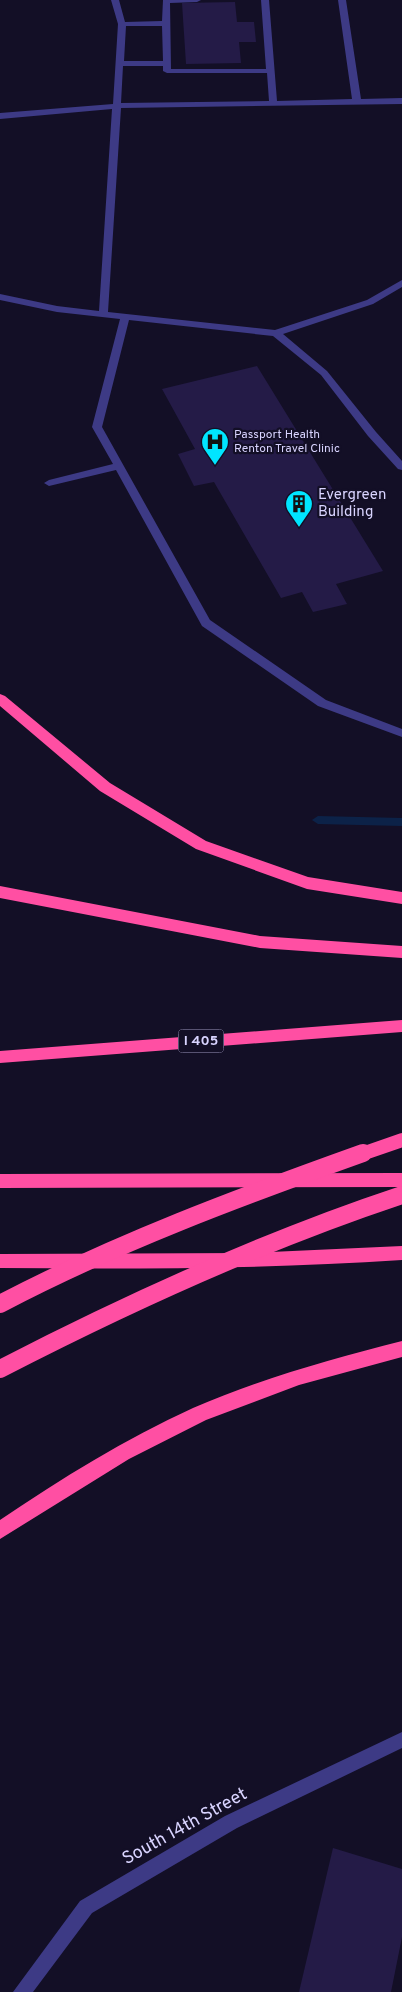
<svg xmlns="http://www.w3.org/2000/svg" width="402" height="1992" viewBox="0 0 402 1992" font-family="Overpass,sans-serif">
<rect width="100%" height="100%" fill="#130f26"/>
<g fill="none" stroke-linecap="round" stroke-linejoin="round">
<polygon fill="#0c2248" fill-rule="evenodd" points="318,816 402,818 402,826 318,824 312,820"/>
</g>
<g fill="#241b47">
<polygon points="235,2 237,22 254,22 256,42 239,42 241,63 186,64 182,3"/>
<polygon points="257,366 383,571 336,584 347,604 313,612 302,592 281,598 214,482 194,486 178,454 195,449 162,389"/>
<polygon points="333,1848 402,1869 402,1937 391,1992 299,1992"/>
</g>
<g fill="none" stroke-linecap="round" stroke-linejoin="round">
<g fill="#3d3a85" fill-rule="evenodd">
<path d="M111,0h8l6,22 37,-1 1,-21h38l-4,2 -27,1 1,66h95l-5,-69h8l8,101 75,-2 -14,-99h8l15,99 41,-1v6l-281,4 -13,204 167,18 92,-30 35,-20v7l-29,17 -90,30 44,37 49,61 26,29v9l-4,-1 -30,-33 -47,-61 -48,-39 -144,-16 -27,107 108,193 116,80 76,29v8l-84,-31 -116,-80 -86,-156 -67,16 -5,-3 5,-3 64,-16 -21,-37 28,-108 -63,-7 -57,-12v-6l57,12 42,5 13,-202 -112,10v-6l113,-9 5,-80zM126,26h36l1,35h-39zM123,66h40v5l4,2h100l2,28 -148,2z"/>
<polygon points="402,1732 402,1748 237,1828 92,1913 33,1992 13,1992 80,1901 225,1816"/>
</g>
<g fill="#ff4fa3" fill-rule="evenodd">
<polygon points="0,694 5,696 110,783 206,841 308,877 402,892 402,904 307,889 196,849 100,791 0,706"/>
<polygon points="0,886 260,936 402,946 402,958 260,948 0,898"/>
<polygon points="402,1020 402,1032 0,1063 0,1051"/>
<polygon points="402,1173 402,1187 0,1188 0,1174"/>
<path d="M402,1246v14c-134,9 -268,9 -402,8v-14l251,-1z"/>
<path d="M402,1341v16l-103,28 -93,35 -77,39 -129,80v-19c62,-42 125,-81 193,-112 67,-29 138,-49 209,-67z"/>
</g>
<polyline stroke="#ff4fa3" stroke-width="14" points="359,1155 402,1140"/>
<g stroke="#ff4fa3" stroke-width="18">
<path d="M0,1304c116,-61 240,-107 363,-151"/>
<path d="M0,1369c130,-67 263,-128 402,-174"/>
</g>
</g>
<defs>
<symbol id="hospital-pin" viewBox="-11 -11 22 30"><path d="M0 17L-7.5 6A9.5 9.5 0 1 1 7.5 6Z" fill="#00e5ff" stroke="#130f26"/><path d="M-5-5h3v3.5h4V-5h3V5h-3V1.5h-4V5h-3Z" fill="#111"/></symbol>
<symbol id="building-pin" viewBox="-11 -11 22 30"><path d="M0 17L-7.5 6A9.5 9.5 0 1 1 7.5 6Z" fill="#00e5ff" stroke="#130f26"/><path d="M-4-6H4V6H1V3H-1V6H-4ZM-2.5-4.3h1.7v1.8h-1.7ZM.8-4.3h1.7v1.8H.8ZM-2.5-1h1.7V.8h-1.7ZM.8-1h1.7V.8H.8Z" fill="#111"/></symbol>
</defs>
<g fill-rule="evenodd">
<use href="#hospital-pin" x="199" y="426" width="32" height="43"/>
<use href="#building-pin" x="283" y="488" width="32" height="43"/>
</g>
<g text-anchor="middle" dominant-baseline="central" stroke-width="4.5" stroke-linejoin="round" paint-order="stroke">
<g font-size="12" fill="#d9d4ff" stroke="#130f26" text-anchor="start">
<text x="234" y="435">Passport Health<tspan x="234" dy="14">Renton Travel Clinic</tspan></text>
</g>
<rect fill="#130f26" stroke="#9e99be" stroke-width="1" x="178.5" y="1029.5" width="45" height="23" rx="4"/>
<g font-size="14" font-weight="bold" fill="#d9d4ff">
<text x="201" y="1041">I 405</text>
</g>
<g font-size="15" fill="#d9d4ff" stroke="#130f26" text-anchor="start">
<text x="318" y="495">Evergreen<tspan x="318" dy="17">Building</tspan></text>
</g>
<g font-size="18" fill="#d9d4ff" stroke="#130f26">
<text transform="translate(185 1827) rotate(-29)">South 14th Street</text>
</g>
</g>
</svg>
